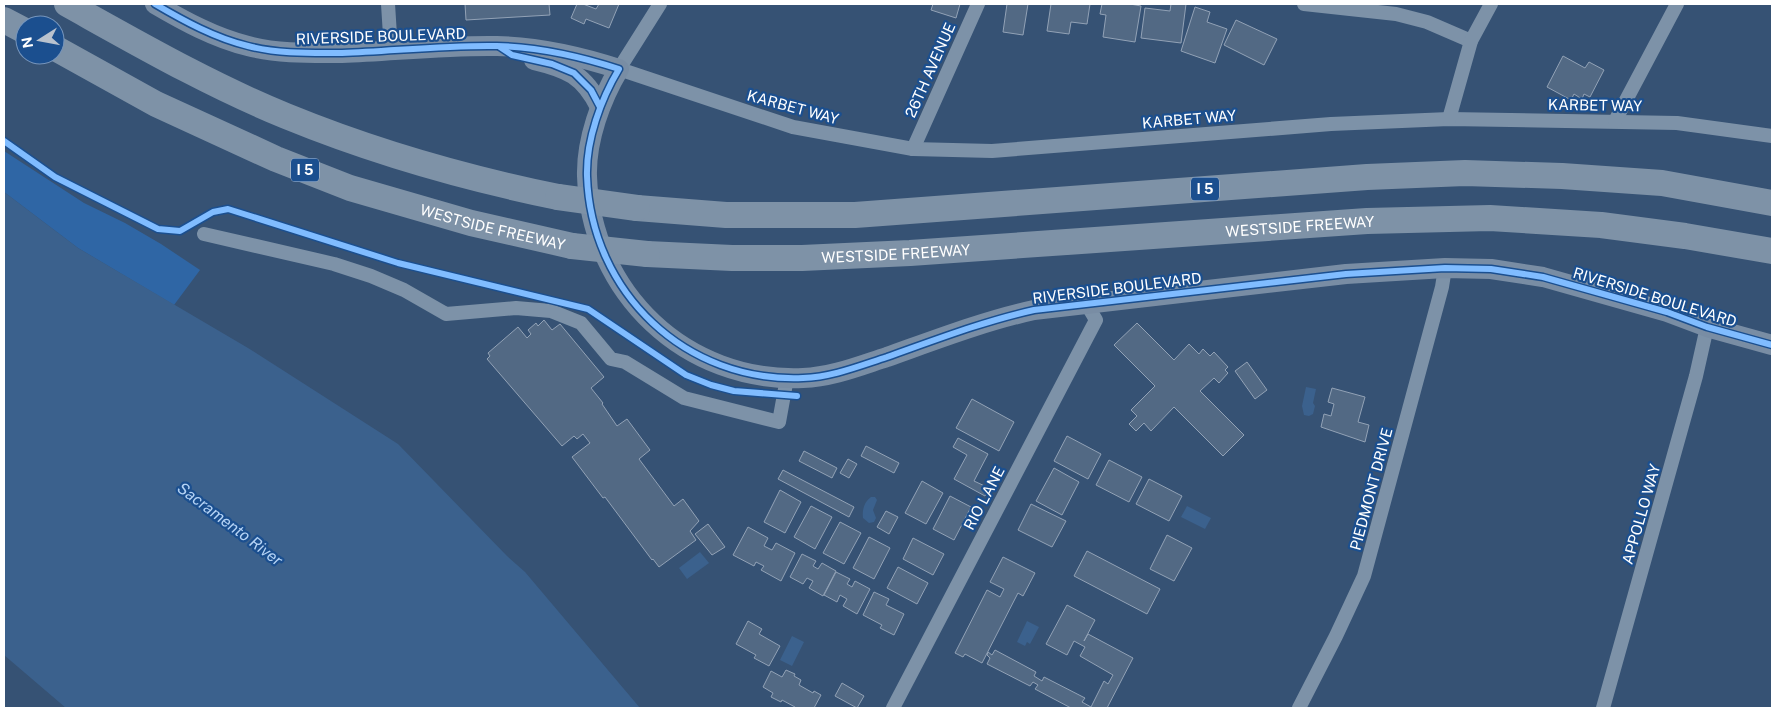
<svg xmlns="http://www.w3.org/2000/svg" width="1776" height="712" viewBox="0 0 1776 712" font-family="'Public Sans',sans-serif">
<rect width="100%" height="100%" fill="#365274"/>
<polygon fill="#2f66a5" points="4,151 84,203 125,223 161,244 200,270 174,305 78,248 4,192"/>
<g fill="#3b618d">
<polygon points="4,192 78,248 248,348 398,444 507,556 525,572 640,708 66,708 4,655"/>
<polygon points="1306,387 1316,389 1313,403 1315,406 1313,414 1309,416 1304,415 1302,406"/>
<path d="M871,497h4l2,3 -4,10 3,8 -2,4 -5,1 -6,-5c-1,-8 1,-16 8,-21z"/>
<polygon points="1187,506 1211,518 1205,529 1181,517"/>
<polygon points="700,552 709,563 687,579 679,568"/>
<polygon points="1027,621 1039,627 1030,644 1027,642 1025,646 1017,642"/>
<polygon points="792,636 804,642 792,666 780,660"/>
</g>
<g fill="#526984" stroke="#92a2b6">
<polygon points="465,4 549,4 550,15 466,20"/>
<polygon points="577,4 583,4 596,9 599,4 619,4 609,28 586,19 584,24 571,18"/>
<polygon points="933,4 960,4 956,18 931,10"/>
<polygon points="1007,4 1028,4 1023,35 1003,32"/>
<polygon points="1051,4 1090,4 1087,24 1071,22 1069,34 1047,31"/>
<polygon points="1102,4 1130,4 1141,6 1135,42 1103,37 1106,15 1100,14"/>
<polygon points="1171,4 1186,4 1181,43 1141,38 1145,8 1170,11"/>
<polygon points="1195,7 1210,12 1207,22 1227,29 1215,63 1181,51"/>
<polygon points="1236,20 1277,39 1264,65 1224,45"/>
<polygon points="1563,56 1585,68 1589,62 1604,70 1590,97 1584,94 1582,99 1574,94 1571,100 1547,87"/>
<polygon points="544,320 552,330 560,324 604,377 591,388 603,403 602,404 617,426 627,419 650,450 639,459 674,506 683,499 699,521 690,531 696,540 659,567 653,559 652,560 605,497 603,498 572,457 590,443 583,434 577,439 574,436 562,446 487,359 490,356 488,353 518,327 527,338 531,334 528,330 536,323 538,326"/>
<polygon points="1137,323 1174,360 1189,344 1199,354 1203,349 1210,356 1214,352 1228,367 1225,370 1228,373 1219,383 1214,378 1200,391 1244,435 1223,456 1174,407 1151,431 1144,423 1136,431 1129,424 1137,416 1131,410 1155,386 1114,345"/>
<polygon points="1247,362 1267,390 1255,399 1235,371"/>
<polygon points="1332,388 1365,397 1358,422 1369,425 1365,442 1321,427 1324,414 1331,416 1334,404 1328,402"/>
<polygon points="972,399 1014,422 999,451 956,428"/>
<polygon points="1067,436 1101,454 1088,479 1054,461"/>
<polygon points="958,438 988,454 974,481 989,488 985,496 954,479 967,455 953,447"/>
<polygon points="866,446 899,463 894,473 861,456"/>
<polygon points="804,451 837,468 832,478 799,461"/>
<polygon points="848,459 857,464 849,478 840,473"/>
<polygon points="1109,460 1142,477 1129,502 1096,485"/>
<polygon points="1054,468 1079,482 1062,515 1036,501"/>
<polygon points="783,470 854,507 849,517 778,479"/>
<polygon points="1149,479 1182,496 1169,521 1136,504"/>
<polygon points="922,481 943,493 926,524 905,513"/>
<polygon points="780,490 801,502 785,533 764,522"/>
<polygon points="950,496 971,507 954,540 933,529"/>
<polygon points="1031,504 1066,521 1052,547 1018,530"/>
<polygon points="811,506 832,517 815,549 794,537"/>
<polygon points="886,511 898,517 889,534 877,527"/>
<polygon points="840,522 861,533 844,564 823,553"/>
<polygon points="708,524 725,547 712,555 695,534"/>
<polygon points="748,527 768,538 764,546 772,550 776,543 795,553 781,581 761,570 764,566 756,562 754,566 733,555"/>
<polygon points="1167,535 1192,548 1174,581 1150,569"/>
<polygon points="869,537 890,548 874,579 853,568"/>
<polygon points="913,538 944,554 933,575 903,559"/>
<polygon points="1087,551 1160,589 1147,614 1074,576"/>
<polygon points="802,554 816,561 813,566 818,569 822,563 836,571 823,596 809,588 813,581 807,578 803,584 790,577"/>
<polygon points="1003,557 1035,573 1023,596 1018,593 982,663 965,654 963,657 955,653 987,590 1000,597 1004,589 990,582"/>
<polygon points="898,567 928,583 917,604 887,588"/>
<polygon points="836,572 850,579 847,584 852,587 855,581 870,589 857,614 843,606 847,599 840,595 837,602 824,595"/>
<polygon points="874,592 889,599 886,605 904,614 894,635 880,628 882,625 863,615"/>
<polygon points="1067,605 1095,620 1084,641 1088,634 1133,658 1107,708 1071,708 1035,689 1038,685 1033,682 1030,686 987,664 990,658 987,655 988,652 992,655 995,650 1036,672 1034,676 1042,681 1044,677 1085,698 1082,702 1091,707 1104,681 1108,684 1113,675 1080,656 1085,647 1074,641 1067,655 1046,644"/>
<polygon points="748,621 762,629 759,634 780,646 769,666 754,658 756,655 736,644"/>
<polygon points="786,670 795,674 794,676 801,680 799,685 813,693 814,691 821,695 814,708 794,708 795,707 782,700 781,702 771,697 773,693 763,687 771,671 782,677"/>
<polygon points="842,683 864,696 857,708 835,696"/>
</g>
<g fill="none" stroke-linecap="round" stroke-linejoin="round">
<g stroke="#7d92a8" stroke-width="14">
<polyline points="388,4 391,51"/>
<polyline points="660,4 619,69 793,127 913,149 992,151 1331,124 1449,119 1677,123 1772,136"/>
<polyline points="1304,4 1396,14 1427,22 1471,41"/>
<polyline points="1449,119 1471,41 1491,4"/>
<polyline points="1615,121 1677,4"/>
<polyline points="913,149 978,4"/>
<polyline points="204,234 334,264 371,276 404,290 446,314 516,308 551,311 581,323 611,359 625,362 684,398 779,422 787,378"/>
<polyline points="893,708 1096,320 1086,303"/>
<polyline points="1299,708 1336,636 1364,576 1442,287 1445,268"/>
<polyline points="1603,708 1696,376 1707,327"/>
</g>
<g stroke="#798da4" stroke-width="20">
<path d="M155,4c29,17 60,34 93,42 30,8 63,7 94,7 52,-2 104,-8 155,-7 42,1 82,10 122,23 -18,30 -33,71 -32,107 4,117 99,207 216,202 29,-1 56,-12 84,-21 48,-17 97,-36 147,-47l312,-36 99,-6 46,1 52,8 124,35 40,15 65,18"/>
<path d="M534,60c34,8 50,15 66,47"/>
</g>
<g stroke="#7e92a7" stroke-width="26">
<path d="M67,4c72,40 143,81 219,112 88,36 179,62 272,81"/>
<polyline points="4,20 25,31"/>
<path id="s1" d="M55,48l101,56 120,55 74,29 121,35 101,23"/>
<polyline points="637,208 726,215 855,215 1367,177 1465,173 1562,176 1662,183 1772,203"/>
<path id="s2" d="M647,254l85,4h70l108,-5 457,-32 123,-3 111,7 84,11 87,15"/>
</g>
<g stroke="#7e92a7" stroke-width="26">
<polyline points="558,197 637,208"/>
<polyline points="572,246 647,254"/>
</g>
<defs>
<g id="cycleway">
<path d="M155,4c29,17 60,34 93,42 30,8 63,7 94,7 52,-2 104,-8 155,-7 42,1 82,10 122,23 -18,30 -33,71 -32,107 4,117 99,207 216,202 29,-1 56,-12 84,-21 48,-17 97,-36 147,-47l312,-36 99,-6 46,1 52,8 124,35 40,15 65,18"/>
<polyline points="500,47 512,55 552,64 574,73 591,90 600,107"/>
<polyline points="4,141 55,177 158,229 180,231 213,212 228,209 398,263 588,309 686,375 711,385 734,391 797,396"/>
</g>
</defs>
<use href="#cycleway" stroke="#1b4f8f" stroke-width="9"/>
<use href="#cycleway" stroke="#80bcff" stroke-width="6"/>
</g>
<g text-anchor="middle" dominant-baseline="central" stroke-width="4.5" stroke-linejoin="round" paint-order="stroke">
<g fill="#1b4f8f" stroke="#bbcadd" stroke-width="1">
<rect x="291" y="158.5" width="28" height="23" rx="4"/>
<rect x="1191" y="177.5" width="28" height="23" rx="4"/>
</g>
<g font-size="14" font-weight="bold" fill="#fff">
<text x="305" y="170">I 5</text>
<text x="1205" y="189">I 5</text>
</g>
<g font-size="15" fill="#fff" stroke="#1b4f8f">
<text transform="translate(381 36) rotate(-2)">RIVERSIDE BOULEVARD</text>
<text transform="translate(930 70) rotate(-66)">26TH AVENUE</text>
<text transform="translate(1595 105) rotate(1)">KARBET WAY</text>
<text transform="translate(793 107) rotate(15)">KARBET WAY</text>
<text transform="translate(1189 119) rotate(-5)">KARBET WAY</text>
<text stroke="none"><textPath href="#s1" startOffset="475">WESTSIDE FREEWAY</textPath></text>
<text stroke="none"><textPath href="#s2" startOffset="654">WESTSIDE FREEWAY</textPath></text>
<text stroke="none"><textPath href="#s2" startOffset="249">WESTSIDE FREEWAY</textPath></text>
<text transform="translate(1117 288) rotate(-7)">RIVERSIDE BOULEVARD</text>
<text transform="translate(1655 297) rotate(17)">RIVERSIDE BOULEVARD</text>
<text transform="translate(1371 489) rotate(-75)">PIEDMONT DRIVE</text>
<text transform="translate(984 498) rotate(-62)">RIO LANE</text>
<text transform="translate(1641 514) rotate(-74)">APPOLLO WAY</text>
</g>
<g font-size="16" font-style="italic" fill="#b5d3f5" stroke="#1b4f8f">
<text transform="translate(230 524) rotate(37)">Sacramento River</text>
</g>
</g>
<rect width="1776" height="712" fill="none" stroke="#ffffff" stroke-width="10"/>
<g transform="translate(40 40) rotate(259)"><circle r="24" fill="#1b4f8f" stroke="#7695bc"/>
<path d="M0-4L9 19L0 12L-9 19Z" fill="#b9c2ce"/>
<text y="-8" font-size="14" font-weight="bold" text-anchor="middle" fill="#ffffff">N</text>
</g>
</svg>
